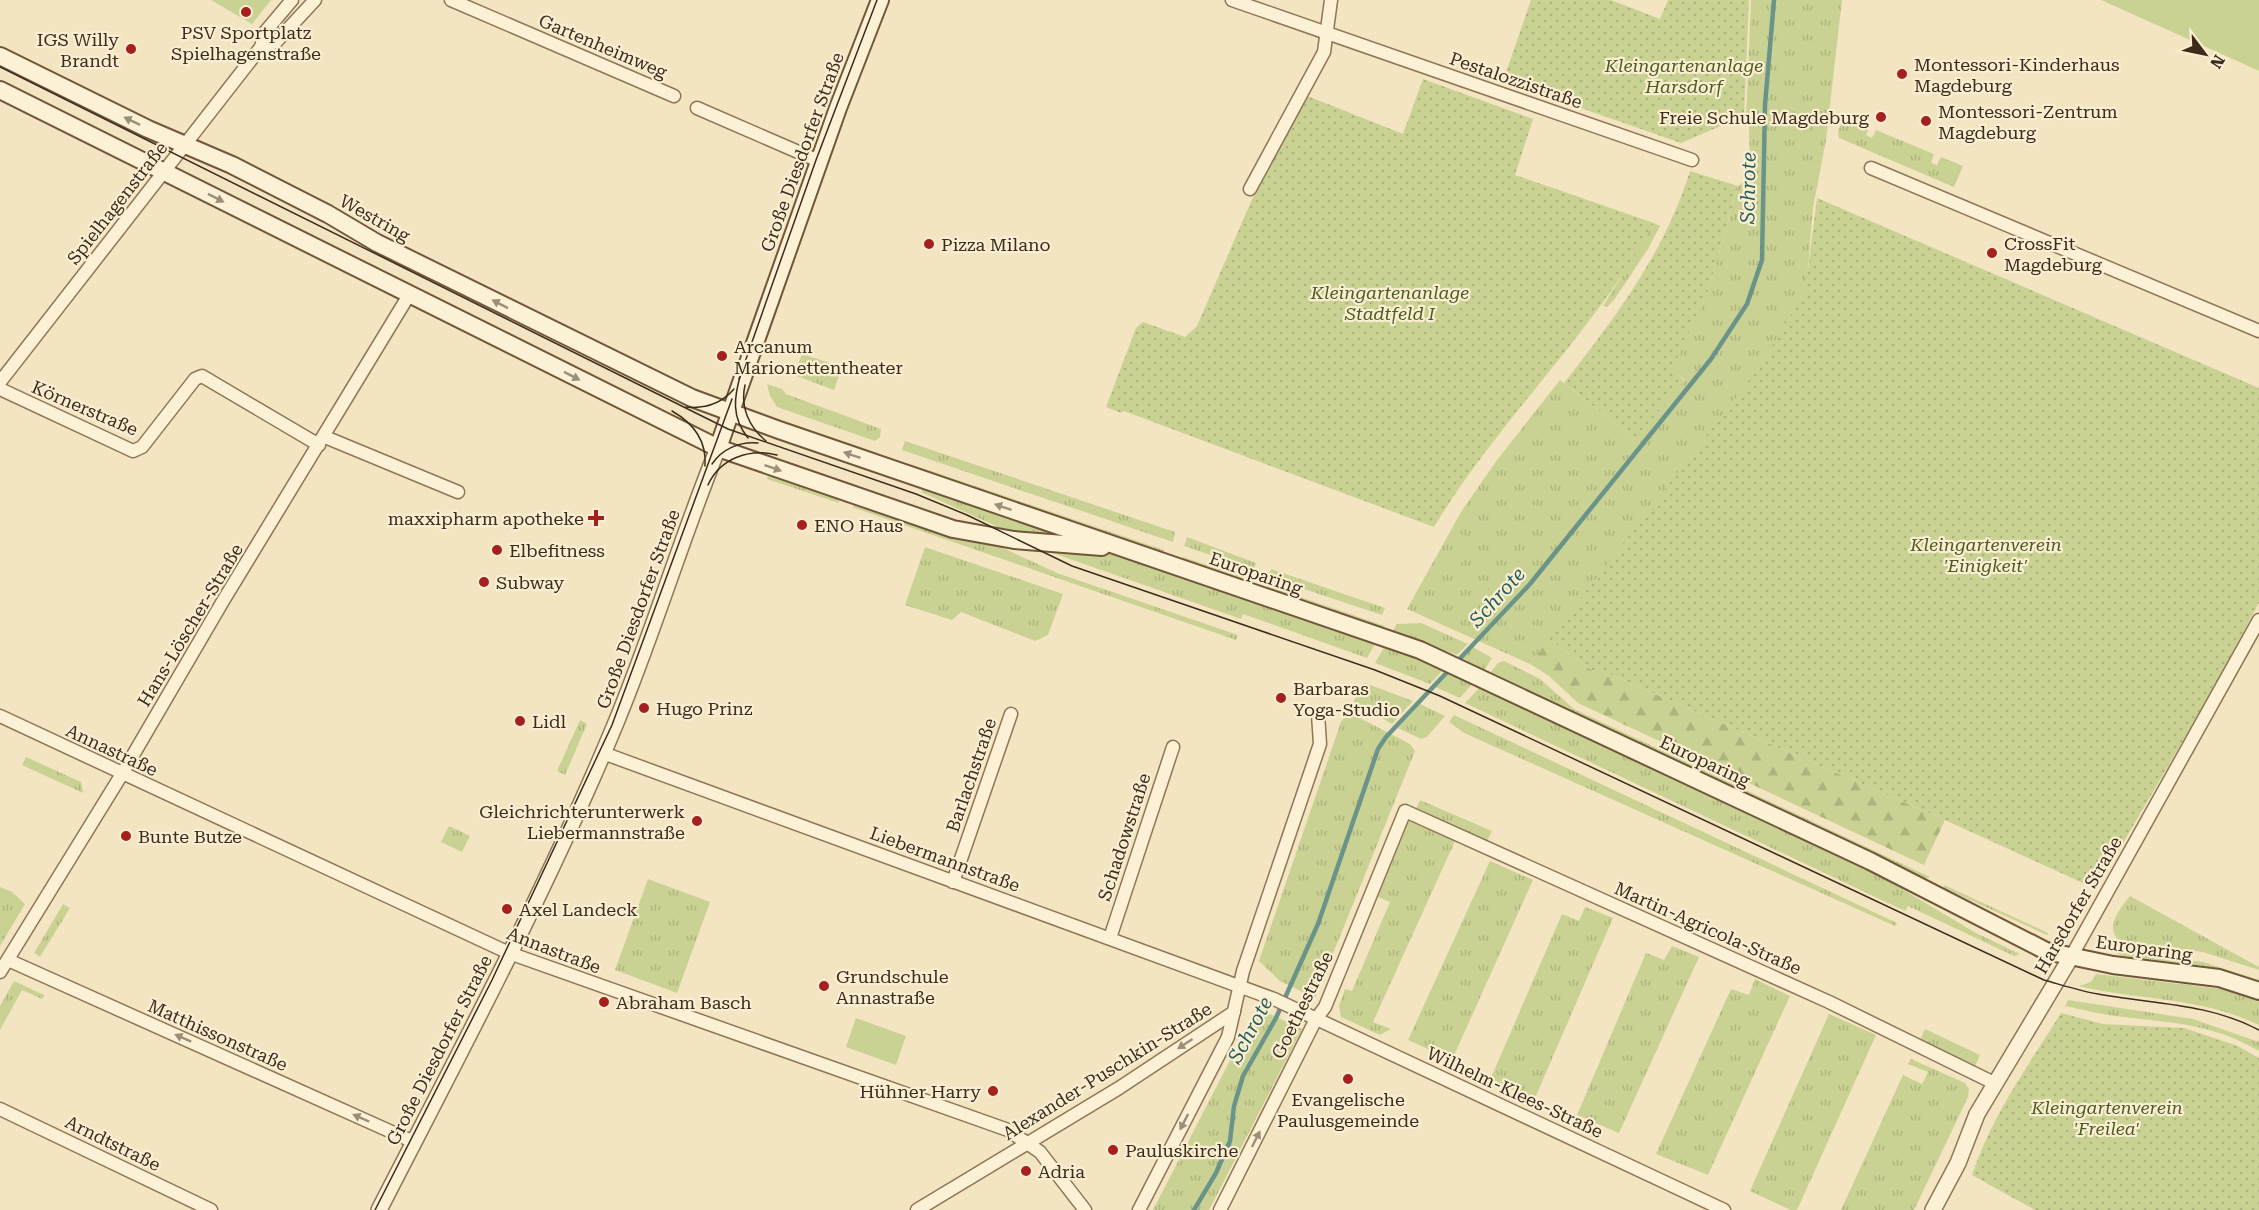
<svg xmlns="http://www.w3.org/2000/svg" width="2259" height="1210" viewBox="0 0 2259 1210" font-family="'Roboto Serif',serif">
<defs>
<pattern id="grass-tufts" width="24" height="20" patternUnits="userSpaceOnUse" patternTransform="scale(1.5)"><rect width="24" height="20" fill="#cad293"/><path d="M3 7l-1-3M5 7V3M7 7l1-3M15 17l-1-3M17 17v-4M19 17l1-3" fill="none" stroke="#aeb47e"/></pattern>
<pattern id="forest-firs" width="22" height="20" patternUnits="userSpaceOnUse" patternTransform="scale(1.5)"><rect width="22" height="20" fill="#cad293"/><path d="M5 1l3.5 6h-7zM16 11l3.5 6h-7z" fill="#aeb47e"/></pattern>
<pattern id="garden-dots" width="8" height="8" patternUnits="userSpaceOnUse" patternTransform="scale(1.5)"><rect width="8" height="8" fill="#cad293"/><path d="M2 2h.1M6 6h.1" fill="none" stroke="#aeb47e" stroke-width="1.8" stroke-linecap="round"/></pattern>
</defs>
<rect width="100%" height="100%" fill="#f3e5c1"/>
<g fill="url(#grass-tufts)">
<polygon points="1751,0 1842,0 1826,140 1813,208 1806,291 1754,376 1530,664 1407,609 1461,512 1497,460 1560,380 1635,439 1685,380 1671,370 1709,288 1738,186 1750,177 1749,126 1746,117"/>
<polygon points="1845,116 1869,127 1866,135 1872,138 1876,130 1934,154 1931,163 1937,165 1941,157 1963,166 1954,187 1839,138 1838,131"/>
<polygon points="1654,223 1660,226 1648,249 1614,300 1607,307 1603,306"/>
<polygon points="802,354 842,367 834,390 794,375"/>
<polygon points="767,384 782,389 786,394 881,429 880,437 875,441 777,407 770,396"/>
<polygon points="787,422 878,453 877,456 785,424"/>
<polygon points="905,441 1175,532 1173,542 902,450"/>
<polygon points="910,464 1164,550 1163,554 914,469"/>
<polygon points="768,475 838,499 839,503 767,479"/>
<polygon points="923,488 1059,534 1058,535 1009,532 921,492"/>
<polygon points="855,506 961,540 1001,547 1057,573 1238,635 1236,640 852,507"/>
<polygon points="1187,537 1256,563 1254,570 1184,546"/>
<polygon points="925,547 1063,594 1048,635 1035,641 961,612 952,620 905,605"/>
<polygon points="1047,551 1099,552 1124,557 1376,642 1367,658 1243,614 1241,619"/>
<polygon points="1183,557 1243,577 1242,581 1182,560"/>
<polygon points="1271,569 1385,608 1382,615 1268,577"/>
<polygon points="1266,585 1385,626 1382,629 1267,589"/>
<polygon points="1421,623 1468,644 1457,655 1392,632 1397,624"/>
<polygon points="1385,646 1443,670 1430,684 1375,663"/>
<polygon points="1473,647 1492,658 1484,671 1462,658"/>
<polygon points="1504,661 1540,679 1574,709 1930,877 1924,879 1490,673 1498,663"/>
<polygon points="1449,673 1473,683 1460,698 1435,687"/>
<polygon points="1365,683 1413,701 1392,724 1353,702"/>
<polygon points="1480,687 1870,870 1976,933 2020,954 2014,956 1908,906 1905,911 1465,703"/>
<polygon points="1420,704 1445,716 1427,737 1421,739 1398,728"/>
<polygon points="1348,712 1410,744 1415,751 1315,998 1280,981 1259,961 1341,722"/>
<polygon points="1454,715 1897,923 1895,926 1464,733 1449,722"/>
<polygon points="580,720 587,724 565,775 557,771"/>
<polygon points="26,757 81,782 83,793 22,765"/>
<polygon points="1420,800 1492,831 1487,841 1416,809"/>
<polygon points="1409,821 1455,841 1373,1022 1391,1029 1380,1035 1341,1017 1339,1006 1345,989 1352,991 1390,902 1378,897"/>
<polygon points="449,826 470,836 462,852 441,842"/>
<polygon points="1490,861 1533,880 1452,1060 1408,1040"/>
<polygon points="648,879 710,902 677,993 615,970"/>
<polygon points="1944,885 2048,933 2047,935 1944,888"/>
<polygon points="0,887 12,892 25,904 0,946"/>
<path d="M2130,896l129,71v3l-56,-18 -82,-10c-18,-13 -1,-33 9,-46z"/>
<polygon points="63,904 70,908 40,957 34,953"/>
<polygon points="1585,907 1613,918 1535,1098 1490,1080 1562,914 1579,921"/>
<polygon points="1672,946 1699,957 1619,1133 1577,1115 1646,953 1664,960"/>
<polygon points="2115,952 2203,962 2259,980 2259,983 2204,966 2122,956"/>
<path d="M2096,974l134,16 29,9v26c-61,-29 -118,-24 -180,-39l12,-4z"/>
<polygon points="1755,979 1790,996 1708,1175 1656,1154 1731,989 1749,995"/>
<polygon points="14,981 44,995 42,999 22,990 0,1030 0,1006"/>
<path d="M2068,1000l125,19 66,23v9c-50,-29 -90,-28 -144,-35 -17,-2 -34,-7 -50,-10z"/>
<polygon points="1257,1008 1302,1029 1209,1210 1153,1210"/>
<polygon points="1829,1014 1876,1035 1797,1210 1791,1210 1750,1191"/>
<polygon points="1925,1029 1980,1055 1975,1066 1920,1040"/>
<polygon points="1911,1059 1965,1083 1969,1089 1968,1097 1914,1210 1841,1210 1903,1075 1922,1084 1928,1072 1908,1064"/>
</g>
<polygon fill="url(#forest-firs)" points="1549,639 1596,673 1607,673 1945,820 1924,865 1578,703 1549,676 1530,664"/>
<g fill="url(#garden-dots)">
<polygon points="1531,0 1611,0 1660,19 1668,0 1749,0 1744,116 1681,143 1503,81"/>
<path d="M1423,79l110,40 -18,56 139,48c-61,111 -155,196 -220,304l-310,-116 -3,2 -15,-6 30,-79 7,-6 42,15 12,-11 60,-138 48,-93 98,39z"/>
<path d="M1690,171l48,15 -29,102 -37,82 13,11 -50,58 -71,-56c51,-65 101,-131 126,-212z"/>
<polygon points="1817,198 2259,388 2259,603 2208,698 2096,889 1945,820 1607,673 1596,673 1549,639 1758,369 1805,292"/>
<path d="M2061,1013l42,11 81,4 54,18 21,12v152h-224l-63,-35c21,-62 55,-107 89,-162z"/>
</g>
<g fill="#cad293">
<polygon points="211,0 271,0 252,24"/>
<polygon points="2101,0 2259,0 2259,71 2246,65"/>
<polygon points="1461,534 1468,540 1470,552 1463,562 1454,564 1445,561"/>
<polygon points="856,1018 906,1036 896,1065 846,1047"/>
</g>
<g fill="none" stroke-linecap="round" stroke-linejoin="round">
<polyline stroke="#6a948a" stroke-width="4.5" points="1194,1210 1216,1173 1230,1141 1234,1106 1243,1076 1276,1018 1318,924 1378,749 1386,737 1530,584 1711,359 1747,304 1762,260 1765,105 1774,0"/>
<defs>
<g id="minor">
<polyline points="451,0 674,96"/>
<polyline points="1232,0 1692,160"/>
<polyline points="261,47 276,42 315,0"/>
<polyline points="697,108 819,161"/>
<polyline points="1871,168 2259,331"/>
<polyline points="1250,189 1324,52 1331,0"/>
<polyline points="0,382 261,47 265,32 292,0"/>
<polyline points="0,389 133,451 142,447 195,379 202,376 319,445"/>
<polyline points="325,437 458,492"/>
<polyline points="0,716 509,953 1008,1130 1040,1152 1085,1210"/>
<polyline points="603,753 1274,999 1724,1210"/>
<polyline points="953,882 1011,714"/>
<polyline points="1110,938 1173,747"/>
<polyline points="2071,957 2259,620"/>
<polyline points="8,960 414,1142"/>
<polyline points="0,972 122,774 223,601 409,295"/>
<polyline points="0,1109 211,1210"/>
<polyline points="917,1210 1119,1088 1234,1012"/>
<polyline points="1139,1210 1228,1037 1243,971 1320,744 1318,714"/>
<polyline points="1220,1210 1316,1019 1325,1007 1405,811 1829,1002 1994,1083"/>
</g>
<g id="tertiary">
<path d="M379,1210c82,-160 167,-319 236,-485 38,-91 66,-186 103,-277"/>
<polyline points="1933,1210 1958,1163 1977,1114 2071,957"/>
</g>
<g id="secondary">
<polyline points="0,56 148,129 232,165 328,214 377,243 692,398 779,430 1420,650 1870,861 2046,951 2113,965 2219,978 2259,991"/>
<polyline points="0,90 718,448 953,529 1014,540 1102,547"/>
<polyline points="718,448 838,108 880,0"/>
</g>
</defs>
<use href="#minor" stroke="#8f7556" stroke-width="15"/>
<use href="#tertiary" stroke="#8f7556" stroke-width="18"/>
<use href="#secondary" stroke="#715639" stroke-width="20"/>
<use href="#minor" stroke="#fcf1d5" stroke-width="12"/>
<use href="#tertiary" stroke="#fcf1d5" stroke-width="15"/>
<use href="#secondary" stroke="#fcf1d5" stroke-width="16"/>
<g stroke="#3d2c1c" stroke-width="1.5">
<path d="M0,67l728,362 188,65 51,21 105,51 303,104 65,26 604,284c18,5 36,11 54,14 55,10 110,9 161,36"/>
<path d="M741,373c-7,24 -10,44 7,65"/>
<polyline points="739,379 816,160 877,0"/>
<path d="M745,385c-5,22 4,42 21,56"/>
<path d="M686,407c19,2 35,-3 48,-18"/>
<path d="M672,411c21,12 35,29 33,55"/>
<path d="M712,464c10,-15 28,-23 46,-21"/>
<path d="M708,485c12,-27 42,-37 69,-30"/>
<polyline points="375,1210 492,980 612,725 732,399"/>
</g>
</g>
<defs><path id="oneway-solid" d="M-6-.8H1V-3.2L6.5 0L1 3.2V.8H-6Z" transform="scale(1.5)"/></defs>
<g fill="#9c8e78">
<use href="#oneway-solid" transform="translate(132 121) rotate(-154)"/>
<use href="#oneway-solid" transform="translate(216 198) rotate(27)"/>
<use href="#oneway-solid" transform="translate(500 304) rotate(-153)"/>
<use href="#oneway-solid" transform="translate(572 376) rotate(27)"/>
<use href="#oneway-solid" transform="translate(852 455) rotate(-161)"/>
<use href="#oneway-solid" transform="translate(773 468) rotate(19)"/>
<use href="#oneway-solid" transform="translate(1003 507) rotate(-161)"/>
<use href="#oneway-solid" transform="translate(183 1038) rotate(-156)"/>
<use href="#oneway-solid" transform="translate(1185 1044) rotate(147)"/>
<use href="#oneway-solid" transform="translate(361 1118) rotate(-156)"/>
<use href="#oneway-solid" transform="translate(1184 1122) rotate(117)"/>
<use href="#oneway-solid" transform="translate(1256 1139) rotate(-63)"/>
</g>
<g fill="#a5201f" stroke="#f9eed1" stroke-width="2">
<circle cx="246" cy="12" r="6"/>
<circle cx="131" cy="49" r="6"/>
<circle cx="1902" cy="74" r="6"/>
<circle cx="1881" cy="117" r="6"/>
<circle cx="1926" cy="121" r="6"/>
<circle cx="929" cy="244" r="6"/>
<circle cx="1992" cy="253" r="6"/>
<circle cx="722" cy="356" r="6"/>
<path d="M593 509h6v6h6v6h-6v6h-6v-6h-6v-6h6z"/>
<circle cx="802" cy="525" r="6"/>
<circle cx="497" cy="550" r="6"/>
<circle cx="484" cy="582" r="6"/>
<circle cx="1281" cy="698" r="6"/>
<circle cx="644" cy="708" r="6"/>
<circle cx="520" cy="721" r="6"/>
<circle cx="697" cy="821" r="6"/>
<circle cx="126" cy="836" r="6"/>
<circle cx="507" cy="909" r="6"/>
<circle cx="824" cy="986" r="6"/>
<circle cx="604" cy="1002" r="6"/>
<circle cx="1348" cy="1079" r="6"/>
<circle cx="993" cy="1091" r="6"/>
<circle cx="1113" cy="1150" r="6"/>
<circle cx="1026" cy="1171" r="6"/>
</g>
<g text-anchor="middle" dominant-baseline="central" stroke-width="4.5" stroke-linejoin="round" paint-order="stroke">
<g font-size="18" fill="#3d2c1c" stroke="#f9eed1" text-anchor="start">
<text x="246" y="32" text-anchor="middle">PSV Sportplatz<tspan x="246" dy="21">Spielhagenstraße</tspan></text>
<text x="119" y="39" text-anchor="end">IGS Willy<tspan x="119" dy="21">Brandt</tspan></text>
<text x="1914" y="64">Montessori-Kinderhaus<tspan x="1914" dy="21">Magdeburg</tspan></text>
<text x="1938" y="111">Montessori-Zentrum<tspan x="1938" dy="21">Magdeburg</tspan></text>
<text x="1869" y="117" text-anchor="end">Freie Schule Magdeburg</text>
<text x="2004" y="243">CrossFit<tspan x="2004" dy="21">Magdeburg</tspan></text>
<text x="941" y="244">Pizza Milano</text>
<text x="734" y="346">Arcanum<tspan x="734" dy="21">Marionettentheater</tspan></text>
<text x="584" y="518" text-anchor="end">maxxipharm apotheke</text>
<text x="814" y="525">ENO Haus</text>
<text x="509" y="550">Elbefitness</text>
<text x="496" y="582">Subway</text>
<text x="1293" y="688">Barbaras<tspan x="1293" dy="21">Yoga-Studio</tspan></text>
<text x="656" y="708">Hugo Prinz</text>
<text x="532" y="721">Lidl</text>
<text x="685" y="811" text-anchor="end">Gleichrichterunterwerk<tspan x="685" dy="21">Liebermannstraße</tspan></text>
<text x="138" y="836">Bunte Butze</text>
<text x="519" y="909">Axel Landeck</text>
<text x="836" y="976">Grundschule<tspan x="836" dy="21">Annastraße</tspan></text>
<text x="616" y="1002">Abraham Basch</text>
<text x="981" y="1091" text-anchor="end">Hühner Harry</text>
<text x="1348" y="1099" text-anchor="middle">Evangelische<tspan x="1348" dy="21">Paulusgemeinde</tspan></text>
<text x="1125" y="1150">Pauluskirche</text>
<text x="1038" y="1171">Adria</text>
</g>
<g font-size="18" fill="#3d2c1c" stroke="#f9eed1">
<text transform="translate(603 46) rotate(23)">Gartenheimweg</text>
<text transform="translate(1516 80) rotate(19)">Pestalozzistraße</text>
<text transform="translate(802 152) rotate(-70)">Große Diesdorfer Straße</text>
<text transform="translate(117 203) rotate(-52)">Spielhagenstraße</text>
<text transform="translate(375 218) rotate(29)">Westring</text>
<text transform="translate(85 408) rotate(23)">Körnerstraße</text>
<text transform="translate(1256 573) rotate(19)">Europaring</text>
<text transform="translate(638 609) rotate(-70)">Große Diesdorfer Straße</text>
<text transform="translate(190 625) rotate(-59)">Hans-Löscher-Straße</text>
<text transform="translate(112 750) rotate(25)">Annastraße</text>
<text transform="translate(1705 761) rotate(25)">Europaring</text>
<text transform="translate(971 775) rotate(-71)">Barlachstraße</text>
<text transform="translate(1124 837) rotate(-72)">Schadowstraße</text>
<text transform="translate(945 859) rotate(20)">Liebermannstraße</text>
<text transform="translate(2078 905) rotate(-60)">Harsdorfer Straße</text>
<text transform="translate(1708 928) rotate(24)">Martin-Agricola-Straße</text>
<text transform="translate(2144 948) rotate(8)">Europaring</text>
<text transform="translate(554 950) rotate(21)">Annastraße</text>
<text transform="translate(1302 1005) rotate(-64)">Goethestraße</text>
<text transform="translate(218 1035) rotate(24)">Matthissonstraße</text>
<text transform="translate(439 1050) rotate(-63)">Große Diesdorfer Straße</text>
<text transform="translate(1107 1071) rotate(-32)">Alexander-Puschkin-Straße</text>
<text transform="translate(1515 1092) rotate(25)">Wilhelm-Klees-Straße</text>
<text transform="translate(113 1143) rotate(26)">Arndtstraße</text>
</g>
<g font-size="18" font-style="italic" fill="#4c5c20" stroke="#f9eed1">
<text x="1684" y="65">Kleingartenanlage<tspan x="1684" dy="21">Harsdorf</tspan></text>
<text x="1390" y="292">Kleingartenanlage<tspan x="1390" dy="21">Stadtfeld I</tspan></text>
<text x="1986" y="544">Kleingartenverein<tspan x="1986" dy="21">'Einigkeit'</tspan></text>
<text x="2107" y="1107">Kleingartenverein<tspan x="2107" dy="21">'Freilea'</tspan></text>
</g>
<g font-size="20" font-style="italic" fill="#2a5e5c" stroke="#f9eed1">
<text transform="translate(1748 188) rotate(-89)">Schrote</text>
<text transform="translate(1497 597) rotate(-48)">Schrote</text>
<text transform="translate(1250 1030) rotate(-62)">Schrote</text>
</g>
</g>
<g transform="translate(2205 54) rotate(122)" stroke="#f9eed1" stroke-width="4.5" paint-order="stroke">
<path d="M0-4.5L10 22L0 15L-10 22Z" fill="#3d2c1c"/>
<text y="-9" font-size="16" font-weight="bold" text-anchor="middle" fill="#3d2c1c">N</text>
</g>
</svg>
